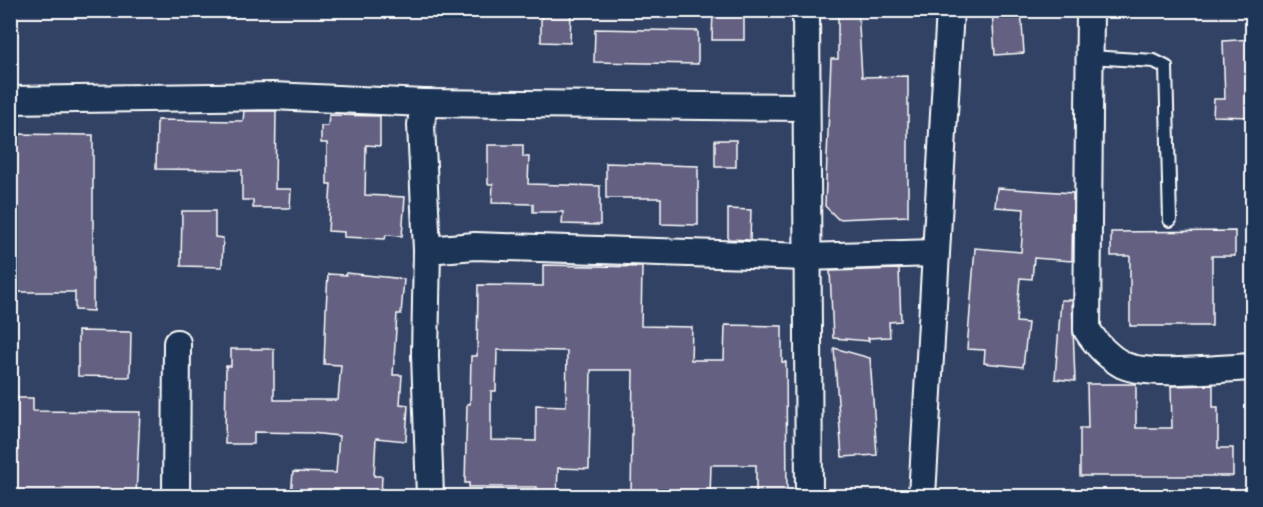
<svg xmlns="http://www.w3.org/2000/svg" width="1263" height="507" viewBox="0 0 1263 507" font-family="Mynerve,sans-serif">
<rect width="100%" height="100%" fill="#324264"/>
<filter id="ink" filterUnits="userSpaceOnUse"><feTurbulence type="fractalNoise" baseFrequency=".0167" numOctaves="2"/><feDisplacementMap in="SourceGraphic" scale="12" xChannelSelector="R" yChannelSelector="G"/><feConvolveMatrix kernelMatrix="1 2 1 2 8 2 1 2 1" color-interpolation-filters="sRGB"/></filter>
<g filter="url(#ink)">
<g fill="#636181" stroke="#fff" stroke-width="1.5" fill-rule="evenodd">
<polygon points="541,10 571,10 570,43 541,42"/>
<polygon points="713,10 744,10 744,40 712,40"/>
<polygon points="838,10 858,10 862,77 908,76 908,216 838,219 825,206 831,59 838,59"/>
<polygon points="992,10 1021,10 1024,53 995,55"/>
<polygon points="595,29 698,31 698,64 594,62"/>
<polygon points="1252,39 1252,117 1213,116 1214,99 1225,99 1223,41"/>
<polygon points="244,111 276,111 275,189 291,189 290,208 253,208 253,200 242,200 242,170 156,169 157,120 243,121"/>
<polygon points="329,115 380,116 380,146 366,145 365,195 405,197 402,236 386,235 385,239 344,237 344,232 328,231 331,184 327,184 327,143 321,143 321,126 328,126"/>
<polygon points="10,134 93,135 93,311 75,310 75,292 10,292 14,188 10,188"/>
<rect x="715" y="140" width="21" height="27"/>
<polygon points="488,145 523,145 523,157 529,157 528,184 600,186 600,225 562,224 563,212 533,212 533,204 492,203 493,184 488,184"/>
<polygon points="606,163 698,166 698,225 661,224 661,198 606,198"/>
<polygon points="997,188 1073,193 1072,261 1034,258 1032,279 1020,278 1016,322 1028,323 1023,367 984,363 985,350 967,349 975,248 1021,252 1024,209 995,207"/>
<polygon points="728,209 751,210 750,240 728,239"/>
<polygon points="182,211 215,211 215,237 223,238 222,267 181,266"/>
<polygon points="1235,231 1235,256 1212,256 1212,326 1130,326 1130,256 1111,256 1111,232"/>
<path d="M543,265l99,2 -1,59 51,1 -1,33h33l1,-35 57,1v36h4l1,134h-31v-31h-45l-1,31h-79l2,-126h-42l-2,99 -31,-1 -1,28h-20v-9h-68v-4h-4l2,-79h3l1,-48h6l1,-71 65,1zM497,350l70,1 -1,55 -30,-1v36l-45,-1v-49h5z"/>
<polygon points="899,269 901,321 889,322 890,337 868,338 869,341 833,338 830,271"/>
<polygon points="346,273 404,279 401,314 397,314 393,375 402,375 400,404 408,405 406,441 376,438 374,476 382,476 381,496 291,496 293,472 336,473 339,436 311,433 254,432 254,444 225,444 226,366 231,366 231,349 274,349 274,400 338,400 341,365 324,364 326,309 328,274 346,275"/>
<polygon points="1061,300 1072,300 1075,381 1055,379"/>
<polygon points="78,331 131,332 130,377 78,376"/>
<polygon points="834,348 870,358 877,455 842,457"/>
<polygon points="1087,384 1136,384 1136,428 1172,428 1171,386 1213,385 1213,407 1218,407 1218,448 1233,448 1233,476 1080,476 1080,428 1088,428"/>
<polygon points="10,398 33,398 33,411 140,412 136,496 10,496"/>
</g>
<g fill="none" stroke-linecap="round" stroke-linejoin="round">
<defs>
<polyline id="service" points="1090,57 1154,61 1166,67 1170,220"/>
<g id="minor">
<polyline points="806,10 809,496"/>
<path d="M1090,10l-3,320c9,14 21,27 36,35 26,12 99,3 129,2"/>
<polyline points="10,100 272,96 424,103 421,125 427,250"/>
<polyline points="424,103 806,107"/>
<polyline points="176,496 177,343"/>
<polyline points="430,496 425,355 427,250 475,246 805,257 935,253"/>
<polyline points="922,496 950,10"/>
</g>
</defs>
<use href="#service" stroke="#fff" stroke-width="16"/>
<use href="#minor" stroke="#fff" stroke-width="30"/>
<use href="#service" stroke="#1d3557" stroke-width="12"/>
<use href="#minor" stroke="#1d3557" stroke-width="26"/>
</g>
</g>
<rect width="1263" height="507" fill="none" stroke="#1d3557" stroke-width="36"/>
<rect x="18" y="18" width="1227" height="471" fill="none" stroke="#fff" stroke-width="2" filter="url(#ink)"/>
</svg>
